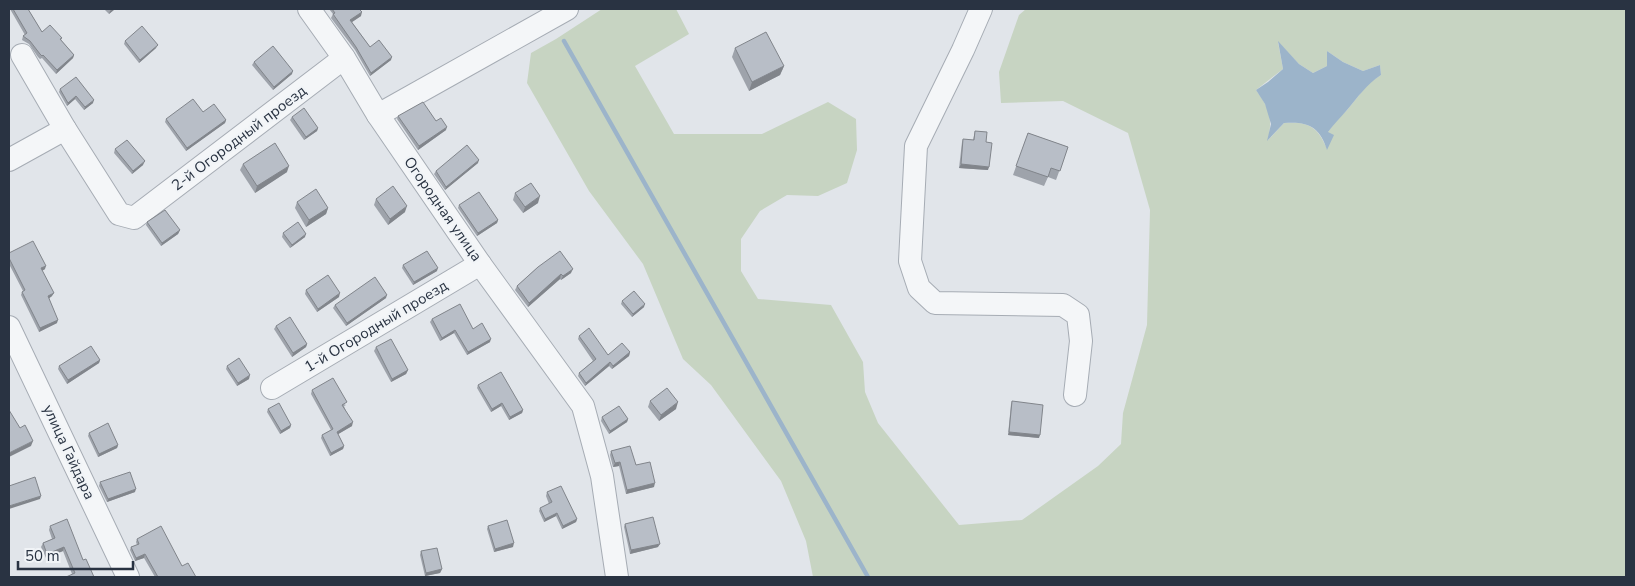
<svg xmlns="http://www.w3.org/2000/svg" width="1635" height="586" viewBox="0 0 1635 586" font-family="'Nunito Sans',sans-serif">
<rect width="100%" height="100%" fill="#e1e5ea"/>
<path fill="#c7d4c2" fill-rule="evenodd" d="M602,9h74l13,25 -54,32 39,68h88l66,-32 28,17 1,31 -10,33 -29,13 -31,-1 -27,16 -19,28v32l17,28 73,6 32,57 2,30 13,31 81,102 63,-5 76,-54 23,-22 2,-31 24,-88 3,-115 -22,-77 -65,-32 -62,2 -2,-31 20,-57 7,-6h600v568h-813l-7,-36 -25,-60 -70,-96 -28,-26 -40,-95 -54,-73 -62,-108 4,-30 25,-14zM1278,42l21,22 14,9 14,-7v-15l16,11 20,9 17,-6 1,10 -12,8 -22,27 -13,13 -6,9 -1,17c-9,-22 -18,-28 -43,-26l-16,17c5,-23 1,-32 -12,-50l27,-21z"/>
<path fill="#9cb4ca" d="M1278,41l21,23 14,9 14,-7v-15l16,11 20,9 17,-6 1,10c-15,10 -23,22 -34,35 -7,8 -13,14 -19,22l6,3 -7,15c-7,-23 -19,-29 -43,-27l-17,18 4,-17 -6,-20 -9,-14 12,-8 15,-13z"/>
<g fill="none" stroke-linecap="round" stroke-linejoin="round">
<polyline stroke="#9cb4ca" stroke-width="4.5" points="564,41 868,577"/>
<defs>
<g id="minor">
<polyline points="309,9 344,58 378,115 480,264 583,406 602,476 617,577"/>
<polyline points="981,9 963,50 916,146 910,261 919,288 935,303 1063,305 1078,315 1081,341 1075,395"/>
<polyline points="22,55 65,129 119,214 134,218 344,58"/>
<polyline points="378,115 567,9"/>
<polyline points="9,160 65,129"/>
<polyline points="9,327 128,577"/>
<polyline points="272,388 480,264"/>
</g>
</defs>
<use href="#minor" stroke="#a6acb4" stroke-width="24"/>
<use href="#minor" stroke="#f4f6f8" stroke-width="22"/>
</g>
<g fill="#9ea3ab">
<polygon points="10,9 28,9 42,32 62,38 61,40 74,55 73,58 56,74 42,58 40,59 38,57 29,44 22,40 23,36 25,35"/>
<polygon points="104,9 115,9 109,14"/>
<polygon points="329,9 359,9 361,16 352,22 370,47 391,60 370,76 355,50 331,18 333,14"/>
<polygon points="125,41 156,48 139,63 124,44"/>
<polygon points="735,48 784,66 780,75 749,91 732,57"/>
<polygon points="254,62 292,74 273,90 252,65"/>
<polygon points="60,89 93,103 84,110 75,99 67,106 59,92"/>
<polygon points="203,112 226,120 225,123 186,151 165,122 166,119"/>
<polygon points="398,116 436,121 446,130 418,150 397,119"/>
<polygon points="292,117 318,128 317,131 304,140 290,120"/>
<polygon points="975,131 986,142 988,170 959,168 962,142 963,139 973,140"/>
<polygon points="1028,133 1068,147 1056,180 1048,177 1044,186 1013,175"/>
<polygon points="115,149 143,165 132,174 114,153"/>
<polygon points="478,163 445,190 434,174 436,171"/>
<polygon points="243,164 287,172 255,193 240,170"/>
<polygon points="515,193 538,203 523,213 513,200"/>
<polygon points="376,199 405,212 388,225 374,205"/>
<polygon points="297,202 328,208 326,214 306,227 295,208"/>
<polygon points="459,205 498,220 497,223 477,236 458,208"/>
<polygon points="147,222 180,230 178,234 161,246 146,225"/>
<polygon points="283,233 305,237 290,248 282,237"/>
<polygon points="9,253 45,269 42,271 52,296 49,298 57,323 39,332 21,295 22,292 23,291 9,264"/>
<polygon points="403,265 437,271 413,285 402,268"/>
<polygon points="538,267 571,273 561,280 560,279 528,307 515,290 517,286"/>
<polygon points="306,290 339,297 317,312 305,294"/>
<polygon points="386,298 346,326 333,308 335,305"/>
<polygon points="622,301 644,307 632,317 621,304"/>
<polygon points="432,319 473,329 490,342 467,355 454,333 440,341 430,322"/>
<polygon points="276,326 307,344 306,347 292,357 274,329"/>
<polygon points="579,336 608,355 630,352 629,356 612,369 609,366 585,386 578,376 579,373 593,361 578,339"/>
<polygon points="376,347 408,370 406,374 391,382 374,351"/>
<polygon points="100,360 99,363 67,384 58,369 59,366"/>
<polygon points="227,366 249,379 237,386 226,369"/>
<polygon points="478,385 523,410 522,413 509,420 501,406 491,412 477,388"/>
<polygon points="312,390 346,405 344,406 352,426 338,434 344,446 343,449 330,456 321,438 322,435 331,430 311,394"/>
<polygon points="650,401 676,409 659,421 648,407"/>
<polygon points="1012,401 1039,438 1008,435 1011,404"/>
<polygon points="268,409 291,425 290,428 280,434 267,412"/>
<polygon points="602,417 628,419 627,422 609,434 601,421"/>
<polygon points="89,433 118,445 117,448 98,457 88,436"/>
<polygon points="611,451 636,465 654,487 626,494 619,466 613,467 610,455"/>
<polygon points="100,482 135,492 107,502 99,486"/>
<polygon points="547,492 577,519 576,522 562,529 556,516 544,522 539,511 540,508 549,504 546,496"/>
<polygon points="625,524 658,547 630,554 624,527"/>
<polygon points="50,526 83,560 94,577 72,574 63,551 46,558 41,547 43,543 52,539 49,530"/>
<polygon points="488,526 513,547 494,552 487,529"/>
<polygon points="137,539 182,566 196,577 155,577 144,558 135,561 130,550 131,547 137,545 136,542"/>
<polygon points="421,551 442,569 440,573 425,576 420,555"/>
</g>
<g fill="#81858b">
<polygon points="112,9 115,9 109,14 110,11"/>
<polygon points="362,12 361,16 349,24 350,20"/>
<polygon points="158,45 156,48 139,63 140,60"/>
<polygon points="74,55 73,58 56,74 57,70"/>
<polygon points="392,57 391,60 370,76 371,73"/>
<polygon points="784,66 780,75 749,91 752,82"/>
<polygon points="293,71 292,74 273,90 274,87"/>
<polygon points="76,96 75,99 67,106 68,103"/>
<polygon points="94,100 93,103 84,110 85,107"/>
<polygon points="226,120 225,123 186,151 187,148"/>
<polygon points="447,127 446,130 418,150 419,146"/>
<polygon points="318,128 317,131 304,140 306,137"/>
<polygon points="479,160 478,163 445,190 446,187"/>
<polygon points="145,161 143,165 132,174 133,171"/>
<polygon points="961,164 989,167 988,170 959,168"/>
<polygon points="289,166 287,172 255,193 257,186"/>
<polygon points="540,196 538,203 523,213 525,207"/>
<polygon points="407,206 405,212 388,225 390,219"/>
<polygon points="328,208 326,214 306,227 309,220"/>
<polygon points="498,220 497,223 477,236 478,233"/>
<polygon points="180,230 178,234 161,246 162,243"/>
<polygon points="306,234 305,237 290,248 292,245"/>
<polygon points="46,266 45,269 40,272 41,268"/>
<polygon points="438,268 437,271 413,285 414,282"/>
<polygon points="573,269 571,273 561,280 563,276"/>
<polygon points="561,274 560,279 528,307 529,303"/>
<polygon points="54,293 52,296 47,300 48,296"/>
<polygon points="340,293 339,297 317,312 318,309"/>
<polygon points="387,295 386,298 346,326 347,323"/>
<polygon points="645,304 644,307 632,317 633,314"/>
<polygon points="58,320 57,323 39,332 40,328"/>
<polygon points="455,330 454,333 440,341 442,338"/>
<polygon points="491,339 490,342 467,355 468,352"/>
<polygon points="307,344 306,347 292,357 293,353"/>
<polygon points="630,352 629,356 612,369 613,366"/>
<polygon points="100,360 99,363 67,384 68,380"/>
<polygon points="610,362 609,366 585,386 586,383"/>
<polygon points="408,370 406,374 391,382 392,379"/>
<polygon points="250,375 249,379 237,386 238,383"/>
<polygon points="678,402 676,409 659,421 661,415"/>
<polygon points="502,403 501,406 491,412 492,409"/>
<polygon points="523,410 522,413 509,420 510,417"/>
<polygon points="628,419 627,422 609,434 610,431"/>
<polygon points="353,422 352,426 335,436 337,432"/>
<polygon points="291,425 290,428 280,434 281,431"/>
<polygon points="1009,432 1040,435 1039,438 1008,435"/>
<polygon points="33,441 31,446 9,457 9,453"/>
<polygon points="118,445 117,448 98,457 99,454"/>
<polygon points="344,446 343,449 330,456 331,453"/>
<polygon points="620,462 619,466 613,467 615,463"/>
<polygon points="655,483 654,487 626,494 627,490"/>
<polygon points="136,489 135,492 107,502 108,499"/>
<polygon points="41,496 40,499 9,509 9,506"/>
<polygon points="557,513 556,516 544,522 545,519"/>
<polygon points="577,519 576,522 562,529 563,526"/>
<polygon points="514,543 513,547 494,552 495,549"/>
<polygon points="660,544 658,547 630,554 631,550"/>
<polygon points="64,547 63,551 46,558 47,554"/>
<polygon points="145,554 144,558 135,561 136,558"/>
<polygon points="442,569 440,573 425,576 426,573"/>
</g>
<g fill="#b8bec7" stroke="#81858b">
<polygon points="13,9 28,9 42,32 50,25 62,38 60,39 74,55 57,70 43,55 42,56 40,54 30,41 23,36 27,33"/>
<polygon points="332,9 359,9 362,12 350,20 370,47 379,40 392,57 371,73 356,47 333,14 335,13"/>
<polygon points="142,26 158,45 140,60 125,41"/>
<polygon points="766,32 784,66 752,82 735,48"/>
<polygon points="273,46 293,71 274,87 254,62"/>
<polygon points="76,77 94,100 85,107 76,96 68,103 60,89"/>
<polygon points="193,99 203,112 214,104 226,120 187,148 166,119"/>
<polygon points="423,102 436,121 441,118 447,127 419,146 398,116"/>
<polygon points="304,108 318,128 306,137 292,117"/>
<polygon points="975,131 987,132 986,142 992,143 989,167 961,164 963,139 974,140"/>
<polygon points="1028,133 1068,147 1060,171 1051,168 1048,177 1016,166"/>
<polygon points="127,140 145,161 133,171 115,149"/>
<polygon points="275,143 289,166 257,186 243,164"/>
<polygon points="467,145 479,160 446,187 436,171"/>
<polygon points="531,183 540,196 525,207 515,193"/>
<polygon points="393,186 407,206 390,219 376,199"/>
<polygon points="316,189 328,208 309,220 297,202"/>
<polygon points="479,192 498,220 478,233 459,205"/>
<polygon points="165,210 180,230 162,243 147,222"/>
<polygon points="298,222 306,234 292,245 283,233"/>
<polygon points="33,241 46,266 41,268 54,293 48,296 58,320 40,328 22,292 25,290 9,258 9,253"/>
<polygon points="427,251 438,268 414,282 403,265"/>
<polygon points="560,251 573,269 563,276 561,274 529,303 517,286 538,267"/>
<polygon points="328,275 340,293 318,309 306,290"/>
<polygon points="375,277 387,295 347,323 335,305"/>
<polygon points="634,291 645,304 633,314 622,301"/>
<polygon points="460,304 473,329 482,323 491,339 468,352 455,330 442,338 432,319"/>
<polygon points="290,317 307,344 293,353 276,326"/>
<polygon points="589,328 608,355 622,343 630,352 613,366 610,362 586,383 579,373 596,359 579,336"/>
<polygon points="391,339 408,370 392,379 376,347"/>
<polygon points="91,346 100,360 68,380 59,366"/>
<polygon points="239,358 250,375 238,383 227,366"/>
<polygon points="501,372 523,410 510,417 502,403 492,409 478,385"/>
<polygon points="333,378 347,402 342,405 353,422 337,432 344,446 331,453 322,435 333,429 312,390"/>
<polygon points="667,388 678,402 661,415 650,401"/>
<polygon points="1012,401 1043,405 1040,435 1009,432"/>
<polygon points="279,403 291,425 281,431 268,409"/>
<polygon points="619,406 628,419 610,431 602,417"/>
<polygon points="9,410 20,428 25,425 33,441 9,453"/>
<polygon points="108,423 118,445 99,454 89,433"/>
<polygon points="630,446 636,465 650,462 655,483 627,490 620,462 615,463 611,451"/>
<polygon points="130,472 136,489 108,499 100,482"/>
<polygon points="35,477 41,496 9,506 9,486"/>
<polygon points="561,486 577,519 563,526 557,513 545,519 540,508 552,502 547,492"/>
<polygon points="653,517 660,544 631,550 625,524"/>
<polygon points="67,519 83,560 86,559 94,577 66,577 75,573 64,547 47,554 43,543 55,538 50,526"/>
<polygon points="507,520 514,543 495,549 488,526"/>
<polygon points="161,526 182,566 188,563 196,577 158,577 145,554 136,558 131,547 139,544 137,539"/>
<polygon points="437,548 442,569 426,573 421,551"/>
</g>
<g text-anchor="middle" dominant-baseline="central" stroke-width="4.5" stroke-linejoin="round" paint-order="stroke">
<g font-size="15" fill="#293342" stroke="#f1f4f7">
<text transform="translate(239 138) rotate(-37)">2-й Огородный проезд</text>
<text transform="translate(443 209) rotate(55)">Огородная улица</text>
<text transform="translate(376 326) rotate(-31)">1-й Огородный проезд</text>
<text transform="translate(69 452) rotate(65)">улица Гайдара</text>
</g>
</g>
<rect width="1635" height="586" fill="none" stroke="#293342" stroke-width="20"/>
<path d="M18 561v8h115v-8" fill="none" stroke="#293342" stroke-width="2.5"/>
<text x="25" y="561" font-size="15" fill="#293342" stroke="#f1f4f7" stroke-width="4" paint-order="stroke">50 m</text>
</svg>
